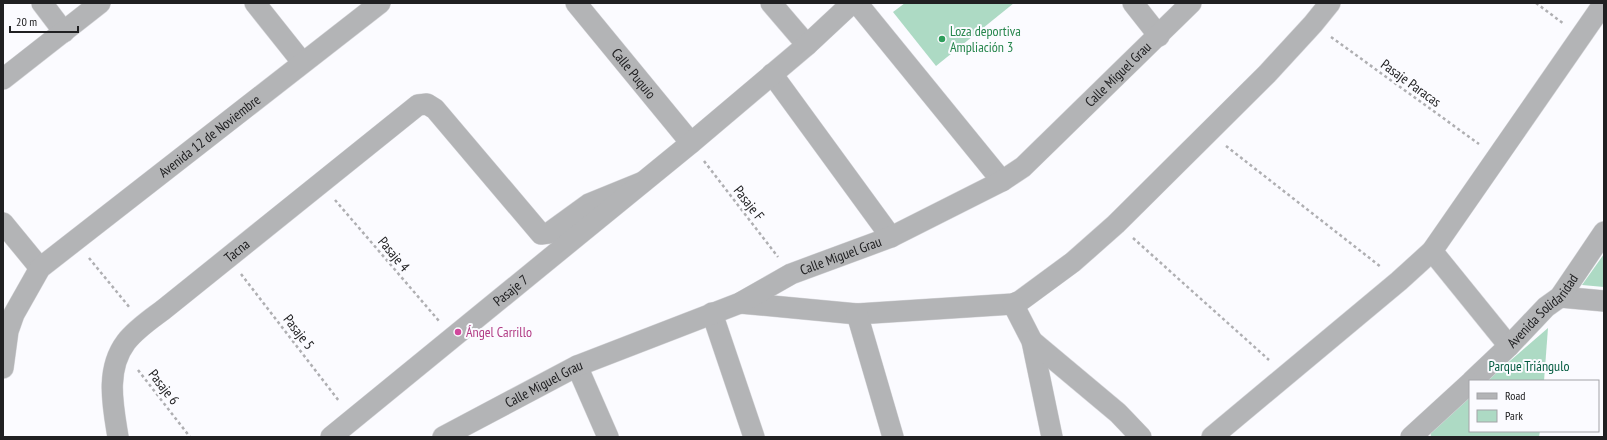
<svg xmlns="http://www.w3.org/2000/svg" width="1607" height="440" viewBox="0 0 1607 440" font-family="'PT Sans Narrow',sans-serif">
<rect width="100%" height="100%" fill="#fbfbff"/>
<g fill="#addac4">
<polygon points="905,3 1014,3 936,66 893,12"/>
<polygon points="1604,254 1604,287 1582,285"/>
<polygon points="1548,328 1544,381 1487,381"/>
<polygon points="1470,396 1470,431 1540,431 1539,437 1431,437 1430,431"/>
</g>
<g fill="none" stroke-linecap="round" stroke-linejoin="round">
<defs>
<g id="minor">
<polyline points="42,3 64,32"/>
<polyline points="255,3 302,62"/>
<path id="s1" d="M576,3l115,140"/>
<polyline points="771,3 807,45"/>
<polyline points="857,3 1002,181"/>
<polyline points="1133,3 1159,36"/>
<polyline points="772,74 891,237"/>
<polyline points="3,79 100,3"/>
<polyline points="3,223 40,268"/>
<polyline points="1432,251 1509,346"/>
<polyline points="1560,297 1604,301"/>
<polyline points="740,303 857,314 1013,304 1020,301 1073,262 1116,224 1267,74 1313,24 1330,3"/>
<polyline points="1013,304 1032,341 1052,437"/>
<polyline points="712,313 754,437"/>
<polyline points="857,314 893,437"/>
<polyline points="1032,341 1118,413 1141,437"/>
<polyline points="577,366 608,437"/>
<path id="s2" d="M3,368l5,-37 6,-17 26,-46 340,-265"/>
<path id="s3" d="M1472,381l37,-35 37,-39 14,-10 44,-65"/>
<path id="s4" d="M118,437c-5,-31 -13,-67 8,-95 10,-13 25,-23 37,-32l255,-205 9,-1 8,5 106,125 8,-1 40,-29 54,-22"/>
<path id="s5" d="M331,437l360,-294 116,-98 45,-42"/>
<path id="s6" d="M443,437l134,-71 163,-63 51,-29 100,-37 111,-56 21,-14 168,-164"/>
<polyline points="1212,437 1399,281 1432,251 1604,3"/>
<polyline points="1411,437 1470,383"/>
</g>
</defs>
<use href="#minor" stroke="#d8d8dc" stroke-width="22"/>
<g stroke="#afafb2" stroke-width="2.5" stroke-dasharray="3 3" stroke-linecap="butt">
<polyline points="1536,3 1564,24"/>
<polyline points="1331,37 1479,144"/>
<polyline points="1226,146 1381,267"/>
<polyline points="704,161 778,257"/>
<polyline points="335,200 439,321"/>
<polyline points="1133,238 1269,360"/>
<polyline points="89,258 130,308"/>
<polyline points="241,274 339,401"/>
<polyline points="138,370 190,437"/>
</g>
<use href="#minor" stroke="#b3b4b6" stroke-width="21"/>
</g>
<circle fill="#2e9e5b" stroke="#fbfbff" stroke-width="1.5" cx="942" cy="39" r="4"/>
<circle fill="#d1479c" stroke="#fbfbff" stroke-width="1.5" cx="458" cy="332" r="4"/>
<g text-anchor="middle" dominant-baseline="central" stroke-width="4" stroke-linejoin="round" paint-order="stroke">
<g font-size="14" fill="#27864d" stroke="#fbfbff" text-anchor="start">
<text x="950" y="31">Loza deportiva<tspan x="950" dy="16">Ampliación 3</tspan></text>
</g>
<g font-size="14" fill="#202022" stroke="#fbfbff">
<text stroke="none"><textPath href="#s1" startOffset="91">Calle Puquio</textPath></text>
<text stroke="none"><textPath href="#s6" startOffset="774">Calle Miguel Grau</textPath></text>
<text transform="translate(1411 83) rotate(36)">Pasaje Paracas</text>
<text stroke="none"><textPath href="#s2" startOffset="323">Avenida 12 de Noviembre</textPath></text>
<text transform="translate(749 203) rotate(52)">Pasaje F</text>
<text stroke="none"><textPath href="#s4" startOffset="242">Tacna</textPath></text>
<text transform="translate(394 254) rotate(50)">Pasaje 4</text>
<text stroke="none"><textPath href="#s6" startOffset="438">Calle Miguel Grau</textPath></text>
<text stroke="none"><textPath href="#s5" startOffset="232">Pasaje 7</textPath></text>
<text stroke="none"><textPath href="#s3" startOffset="100">Avenida Solidaridad</textPath></text>
<text transform="translate(299 332) rotate(52)">Pasaje 5</text>
<text stroke="none"><textPath href="#s6" startOffset="114">Calle Miguel Grau</textPath></text>
<text transform="translate(164 387) rotate(52)">Pasaje 6</text>
</g>
<g font-size="14" fill="#b23c85" stroke="#fbfbff" text-anchor="start">
<text x="466" y="332">Ángel Carrillo</text>
</g>
<g font-size="14" fill="#055c41" stroke="#fbfbff">
<text x="1529" y="366">Parque Triángulo</text>
</g>
</g>
<rect width="1607" height="440" fill="none" stroke="#202022" stroke-width="8"/>
<rect x="1469" y="380" width="130" height="52" fill="#fbfbff" stroke="#a3a3a7"/>
<rect x="1477" y="393" width="20" height="6" fill="#b3b4b6" stroke="#a3a3a7"/>
<text x="1505" y="400" font-size="12" fill="#202022">Road</text>
<rect x="1477" y="410" width="20" height="12" fill="#addac4" stroke="#a3a3a7"/>
<text x="1505" y="420" font-size="12" fill="#202022">Park</text>
<path d="M10 26v6h68v-6" fill="none" stroke="#202022" stroke-width="2"/>
<text x="16" y="26" font-size="12" fill="#202022" stroke="#fbfbff" stroke-width="3" paint-order="stroke">20 m</text>
</svg>
